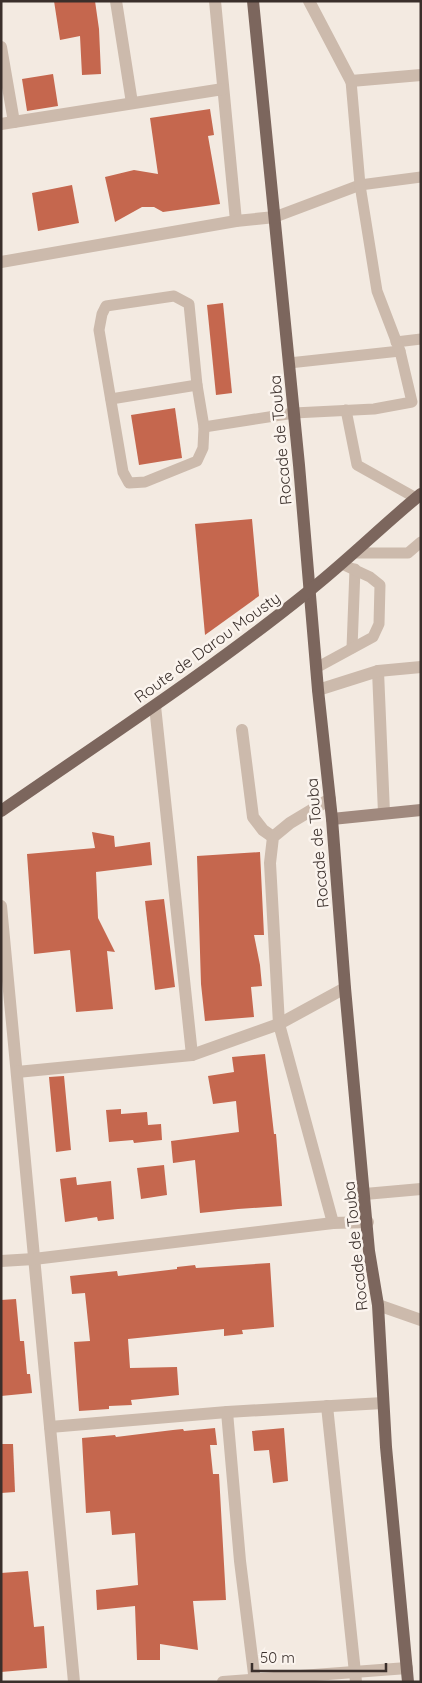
<svg xmlns="http://www.w3.org/2000/svg" width="422" height="1683" viewBox="0 0 422 1683" font-family="Quicksand,sans-serif">
<rect width="100%" height="100%" fill="#f3eae1"/>
<g fill="#c5674e">
<polygon points="54,1 95,1 99,29 101,74 82,75 80,36 60,40"/>
<polygon points="53,74 58,106 27,111 22,79"/>
<polygon points="210,109 214,135 208,136 220,204 163,212 154,207 142,207 115,222 105,177 134,170 158,174 150,118"/>
<polygon points="72,185 79,223 38,231 32,193"/>
<polygon points="223,303 232,393 216,395 207,305"/>
<polygon points="175,408 182,458 139,465 131,415"/>
<polygon points="252,519 259,596 205,635 195,524"/>
<polygon points="92,832 114,836 115,847 150,842 152,865 96,872 98,918 115,952 107,951 113,1009 76,1012 70,950 34,954 27,854 95,848"/>
<polygon points="260,852 264,935 254,935 260,965 262,986 251,987 254,1017 205,1021 201,984 197,856"/>
<polygon points="164,899 175,987 155,990 145,901"/>
<polygon points="265,1054 274,1134 276,1134 282,1206 238,1209 200,1213 195,1160 173,1163 171,1141 239,1132 236,1101 213,1104 208,1076 234,1072 232,1057"/>
<polygon points="64,1076 71,1150 56,1152 49,1077"/>
<polygon points="121,1109 121,1114 147,1112 148,1125 161,1124 162,1140 134,1143 133,1140 109,1142 106,1110"/>
<polygon points="164,1165 167,1195 141,1199 137,1168"/>
<polygon points="76,1177 77,1185 111,1181 114,1219 98,1221 97,1217 65,1222 60,1179"/>
<polygon points="270,1263 274,1327 242,1330 243,1334 224,1336 224,1329 128,1339 130,1368 177,1367 179,1395 131,1400 132,1405 109,1406 109,1409 79,1411 74,1342 90,1341 85,1293 72,1294 70,1276 117,1271 118,1276 177,1269 177,1267 195,1265 196,1268"/>
<polygon points="16,1299 20,1341 24,1341 27,1374 30,1374 32,1393 1,1396 1,1300"/>
<polygon points="215,1428 217,1445 210,1445 213,1474 219,1474 226,1600 193,1601 198,1650 160,1644 160,1660 137,1660 135,1606 97,1610 96,1590 138,1585 135,1533 112,1535 110,1511 86,1513 82,1438 115,1435 116,1437 173,1430 183,1429 184,1431"/>
<polygon points="284,1428 288,1481 273,1483 269,1450 254,1451 252,1431"/>
<polygon points="1,1444 13,1444 15,1492 1,1493"/>
<polygon points="28,1571 34,1627 44,1626 47,1668 1,1672 1,1573"/>
</g>
<g fill="none" stroke-linecap="round" stroke-linejoin="round">
<g stroke="#ccbaac" stroke-width="11">
<polyline points="275,217 360,185 421,177"/>
<polygon points="174,296 189,304 197,385 204,427 203,448 197,461 145,482 129,483 123,472 99,330 102,314 106,306"/>
<polyline points="396,342 421,339"/>
<polyline points="289,363 400,351"/>
<polyline points="111,399 197,385"/>
<polyline points="346,410 357,465 416,498"/>
<polyline points="204,427 294,413 374,409 412,402 400,351 377,291 360,185 351,81"/>
<polyline points="354,553 408,553 421,542"/>
<polyline points="352,648 355,569"/>
<polyline points="316,668 373,637 379,624 380,585 370,577 342,564"/>
</g>
<g stroke="#ccbaac" stroke-width="12">
<polyline points="116,1 132,103"/>
<polyline points="215,1 236,221"/>
<polyline points="309,1 351,81 421,75"/>
<polyline points="1,47 14,122"/>
<polyline points="1,124 223,89"/>
<polyline points="1,262 236,221 275,217"/>
<polyline points="378,671 384,813"/>
<polyline points="318,690 378,671 421,667"/>
<polyline points="155,706 192,1055"/>
<polyline points="242,730 253,817 263,830 273,837"/>
<polyline points="330,799 290,823 273,837 270,863 279,1024 333,1223"/>
<polyline points="1,906 74,1682"/>
<polyline points="17,1072 192,1055 279,1024 345,988"/>
<polyline points="365,1194 421,1189"/>
<polyline points="1,1261 34,1259 333,1223 368,1222"/>
<polyline points="378,1305 421,1320"/>
<polyline points="327,1406 356,1682"/>
<polyline points="227,1412 240,1561 255,1682"/>
<polyline points="50,1427 227,1412 383,1403"/>
<polyline points="223,1682 407,1668"/>
</g>
<polyline stroke="#a0897e" stroke-width="12" points="332,819 421,810"/>
<g stroke="#7c665d" stroke-width="12">
<polyline points="253,1 299,465 318,690 332,819 345,988 369,1251 378,1305 386,1447 408,1682"/>
<path d="M1,811c104,-72 210,-141 308,-220 39,-31 74,-66 112,-97"/>
</g>
</g>
<g text-anchor="middle" dominant-baseline="central" stroke-width="5" stroke-linejoin="round" paint-order="stroke">
<g font-size="16" fill="#3a2f2b" stroke="#fbf4ee">
<text transform="translate(280 440) rotate(-95)">Rocade de Touba</text>
<text transform="translate(207 647) rotate(-36)">Route de Darou Mousty</text>
<text transform="translate(317 843) rotate(-95)">Rocade de Touba</text>
<text transform="translate(355 1246) rotate(-96)">Rocade de Touba</text>
</g>
</g>
<rect width="422" height="1683" fill="none" stroke="#3a2f2b" stroke-width="5"/>
<path d="M252 1663v8h134v-8" fill="none" stroke="#3a2f2b" stroke-width="2.5"/>
<text x="260" y="1663" font-size="15" fill="#3a2f2b" stroke="#fbf4ee" stroke-width="4" paint-order="stroke">50 m</text>
</svg>
